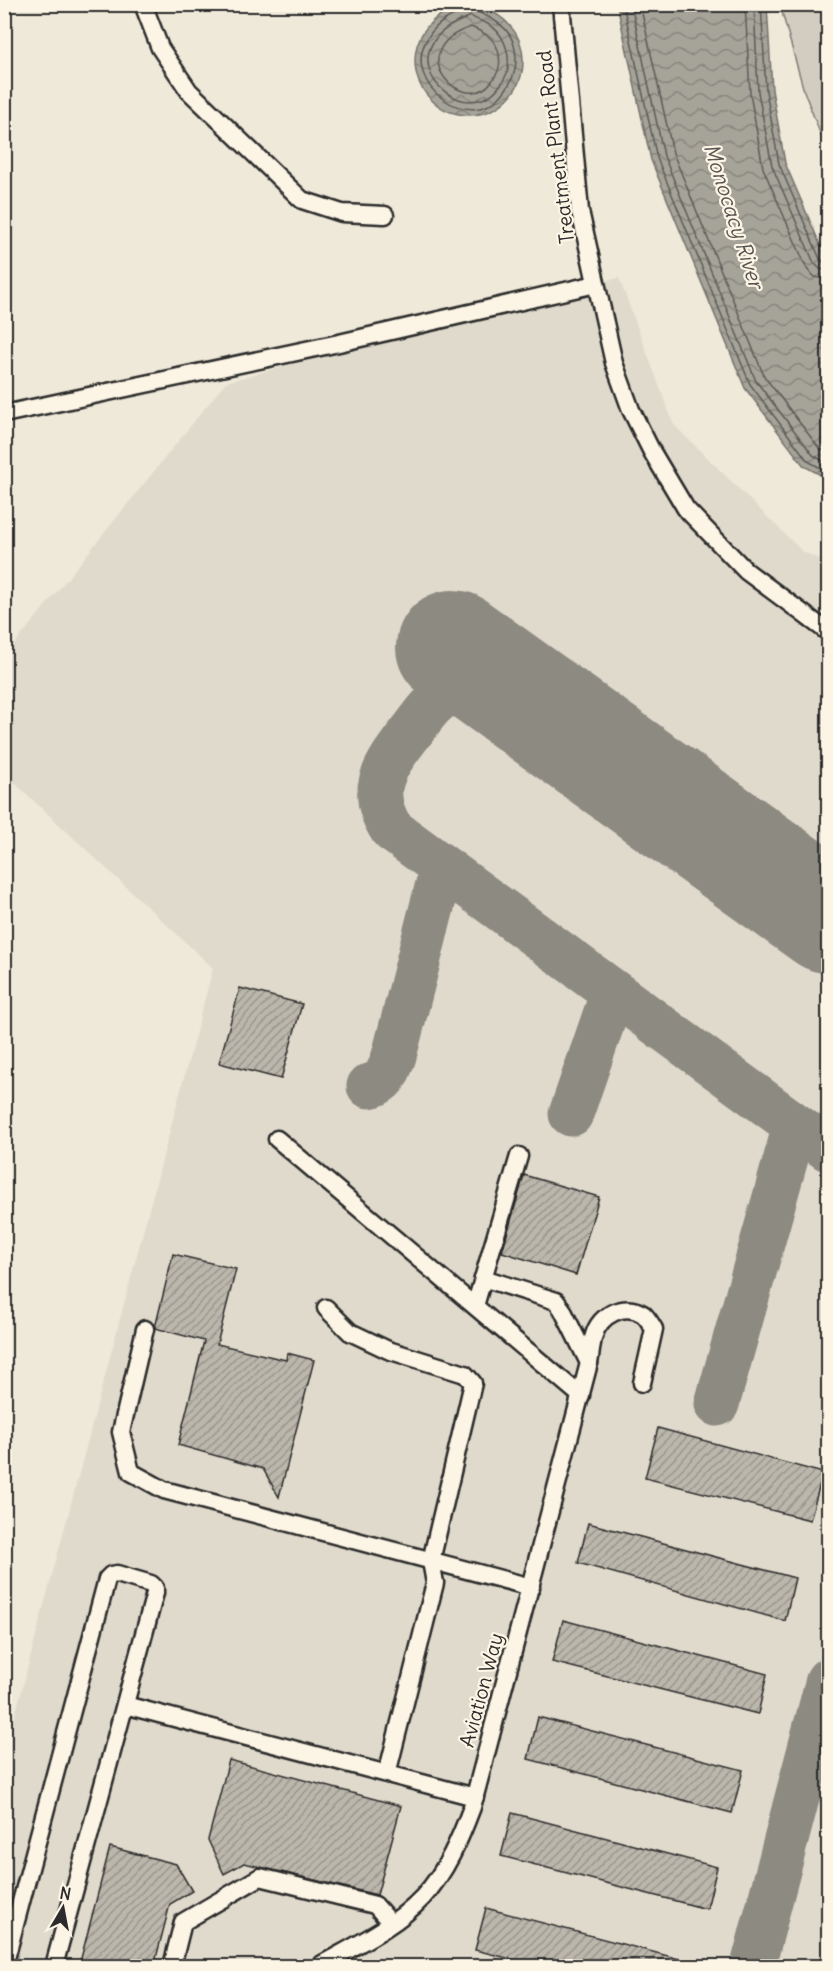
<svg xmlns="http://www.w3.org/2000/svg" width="833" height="1971" viewBox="0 0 833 1971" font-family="Delius,sans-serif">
<defs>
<pattern id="water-waves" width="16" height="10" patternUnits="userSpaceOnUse" patternTransform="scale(1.5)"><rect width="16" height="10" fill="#a6a399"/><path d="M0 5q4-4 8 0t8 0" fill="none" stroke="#87857d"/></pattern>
<pattern id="building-hatch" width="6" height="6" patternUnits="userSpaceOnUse" patternTransform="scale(1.5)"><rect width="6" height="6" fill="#bcb7ac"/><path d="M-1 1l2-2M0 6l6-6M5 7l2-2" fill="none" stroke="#99958c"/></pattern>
</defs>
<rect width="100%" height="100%" fill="#efe9da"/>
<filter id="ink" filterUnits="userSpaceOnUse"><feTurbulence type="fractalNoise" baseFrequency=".0167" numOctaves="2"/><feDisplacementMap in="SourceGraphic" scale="12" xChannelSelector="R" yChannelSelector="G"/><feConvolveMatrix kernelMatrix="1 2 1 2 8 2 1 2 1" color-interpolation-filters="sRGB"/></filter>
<g filter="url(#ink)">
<polygon fill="#e0dacc" points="619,278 674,425 803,552 828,563 828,1966 5,1966 5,1753 213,968 5,774 5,656 226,382 575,287"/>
<polygon fill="#d2cdc0" stroke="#7e7c76" stroke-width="1.5" points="780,5 828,5 828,154 804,91"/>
<g fill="url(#water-waves)" stroke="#75736d" stroke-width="1.5">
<polygon points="617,5 767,5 772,90 785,163 828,263 828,479 804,466 745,388 651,160"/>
<circle cx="469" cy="61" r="54"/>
</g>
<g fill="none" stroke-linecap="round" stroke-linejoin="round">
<g stroke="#5c5b57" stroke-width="1.5">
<path d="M466,4l-3,8c-4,2 -9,3 -13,5 -9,4 -18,13 -23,22 -27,46 45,97 77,53 8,-11 12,-20 12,-34 -1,-27 -16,-36 -38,-46l-2,-8"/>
<polyline points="623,4 657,158 750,384 808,461 828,472"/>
<polyline points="631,4 664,156 756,381 813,455 828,464"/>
<polyline points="640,4 673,153 764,376 819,448 828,453"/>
<polyline points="745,4 750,93 763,168 807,269 815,277 828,280"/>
<polyline points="754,4 758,92 772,166 814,263 820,269 828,271"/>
<polyline points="761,4 766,91 779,164 820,259 824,263 828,263"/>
<path d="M471,16c5,4 11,5 17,8 15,8 22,27 20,44 0,6 -4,11 -7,16 -30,44 -96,-7 -65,-46 9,-12 23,-16 35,-22z"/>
<path d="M471,27c14,6 26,12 28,28 2,11 -1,18 -7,26 -27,38 -94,-30 -21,-54z"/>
</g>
<g stroke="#8d8a82" stroke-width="45">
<path d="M506,684c-18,2 -42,1 -59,10 -15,8 -24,23 -35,37 -25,33 -47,58 -20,99l436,319"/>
<path d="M369,1086c16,-3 20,-15 25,-30l48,-188"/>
<polyline points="571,1114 613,992"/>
<polyline points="717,1404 795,1126"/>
<polyline points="753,1966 828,1680"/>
</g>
<polyline stroke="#8d8a82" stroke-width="114" points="453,647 828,916"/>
</g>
<g fill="url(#building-hatch)" stroke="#2b2b2b" stroke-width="1.5">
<polygon points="240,988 302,1004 281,1079 219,1063"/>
<polygon points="524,1175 599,1197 576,1275 502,1252"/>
<polygon points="173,1254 236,1269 217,1344 286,1360 287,1353 314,1360 279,1497 263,1469 178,1445 204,1341 155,1328"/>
<polygon points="658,1428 823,1473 810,1520 645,1478"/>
<polygon points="588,1523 795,1578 785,1621 578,1563"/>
<polygon points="563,1620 767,1674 758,1714 552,1662"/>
<polygon points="538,1717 743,1770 732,1813 528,1759"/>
<polygon points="229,1760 401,1806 377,1895 244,1863 224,1874 208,1840"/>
<polygon points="512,1813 717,1867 707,1909 501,1856"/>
<polygon points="110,1847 176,1864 192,1891 170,1904 154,1966 79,1966"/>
<polygon points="486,1908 691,1962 691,1966 539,1966 475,1950"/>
</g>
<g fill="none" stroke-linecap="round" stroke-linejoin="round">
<defs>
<g id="minor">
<polyline points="143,4 160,48 189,91 302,200 342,213 385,215"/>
<polyline points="561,4 580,211 614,363 631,410 652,452 686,509 746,571 828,632"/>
<polyline points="4,414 339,343 596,284"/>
<polyline points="277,1139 581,1396"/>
<polyline points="483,1278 556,1301 562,1309 589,1363"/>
<polyline points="475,1306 519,1156"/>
<polyline points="326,1308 350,1332 388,1350 465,1374 473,1383 431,1561 435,1583 387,1774"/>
<polyline points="145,1329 121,1432 131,1472 164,1490 531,1587"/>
<polyline points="125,1705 475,1797"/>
<polyline points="4,1966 107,1579 111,1575 117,1574 151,1584 155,1588 155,1593 54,1966"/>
<polyline points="172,1966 183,1922 260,1877 375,1905 391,1923"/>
<path d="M319,1966c35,-20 76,-39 104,-69 23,-25 37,-58 49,-90l117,-444c2,-9 2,-19 5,-28 6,-20 30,-33 49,-21 4,3 8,10 11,15l-12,54"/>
</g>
</defs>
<use href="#minor" stroke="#2b2b2b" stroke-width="21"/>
<use href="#minor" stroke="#fcf5e5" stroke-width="16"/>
</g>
</g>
<g text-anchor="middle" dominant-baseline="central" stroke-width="4.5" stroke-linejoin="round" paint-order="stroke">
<g font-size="20" fill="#2b2b2b" stroke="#fcf5e5">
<text transform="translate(555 147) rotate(-97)">Treatment Plant Road</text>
<text transform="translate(481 1690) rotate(-75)">Aviation Way</text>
</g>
<g font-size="21" font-style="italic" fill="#565552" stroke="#fcf5e5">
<text transform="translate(734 216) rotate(72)">Monocacy River</text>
</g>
</g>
<rect width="833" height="1971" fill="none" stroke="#fcf5e5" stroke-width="24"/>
<rect x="12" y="12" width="809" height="1947" fill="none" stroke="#2b2b2b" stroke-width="2" filter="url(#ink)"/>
<g transform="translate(63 1908) rotate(10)" stroke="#fcf5e5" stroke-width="4.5" paint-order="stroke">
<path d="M0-4.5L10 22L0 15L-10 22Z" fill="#2b2b2b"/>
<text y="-9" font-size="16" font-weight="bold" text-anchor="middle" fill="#2b2b2b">N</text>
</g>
</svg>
